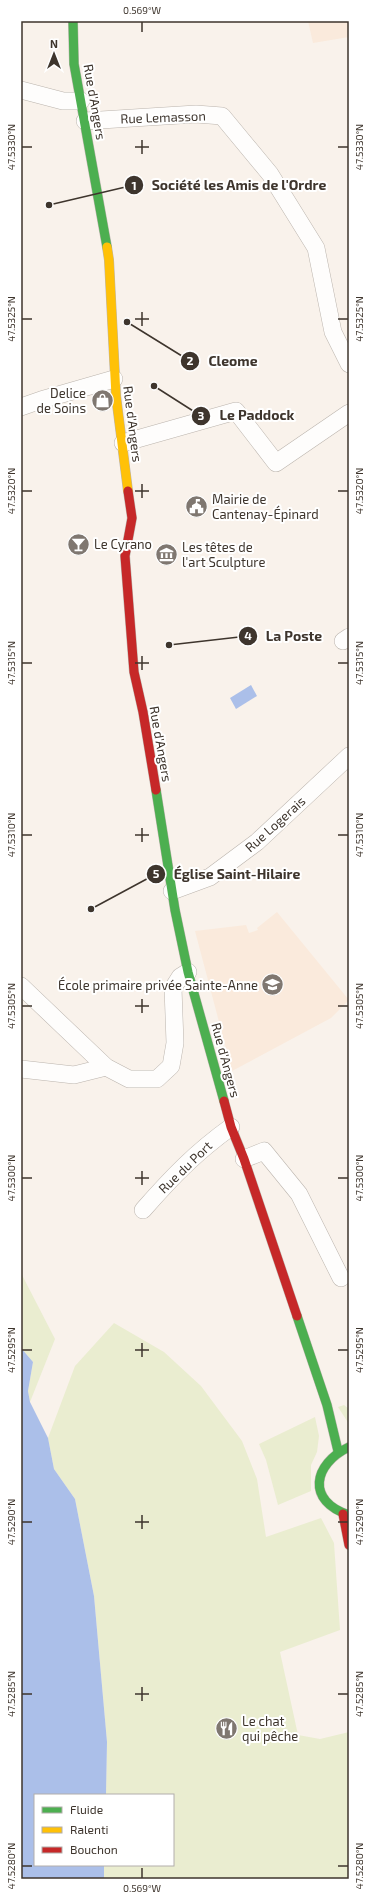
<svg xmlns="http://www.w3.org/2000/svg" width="370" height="1900" viewBox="0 0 370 1900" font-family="'Exo 2',sans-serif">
<rect width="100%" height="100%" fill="#f9f2eb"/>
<g fill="#faeadc">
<polygon points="308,21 349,21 349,37 313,43"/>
<polygon points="277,912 349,1000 331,1018 232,1071 195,931 246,925 249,933 258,930 257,928"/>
</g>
<g fill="#eaedd0">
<polygon points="21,1273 55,1339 30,1402 28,1391 33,1362 21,1348"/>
<polygon points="114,1323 164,1352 201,1386 242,1441 257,1479 266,1537 321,1518 334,1543 340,1630 280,1652 298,1735 320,1739 349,1732 349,1879 104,1879 104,1865 173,1865 173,1795 106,1795 107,1742 94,1596 75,1499 54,1469 48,1438 75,1366"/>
<polygon points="344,1405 349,1409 349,1424 338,1407"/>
<polygon points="315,1417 319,1436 317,1452 311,1465 311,1491 278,1505 266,1460 259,1444"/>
</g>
<g fill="#abbfe9">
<polygon points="251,685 257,696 236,709 230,698"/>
<polygon points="21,1348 33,1362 28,1391 30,1402 48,1438 54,1469 75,1499 94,1596 107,1742 106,1795 35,1795 35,1865 104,1865 104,1879 21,1879"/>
</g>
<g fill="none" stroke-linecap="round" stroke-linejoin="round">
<defs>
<g id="street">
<polyline points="21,90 63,101 81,101"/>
<polyline points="85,121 196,114 222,116 270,174 316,248 333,332 349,364"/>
<polyline points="21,407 41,400 114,379"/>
<polyline points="123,443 236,411 276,463 349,413"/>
<polyline points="343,641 349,637"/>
<polyline points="172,891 210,877 257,842 349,756"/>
<polyline points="21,986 106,1067 129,1079 157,1079 171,1066 175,1043 173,988 180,977 188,972"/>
<polyline points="21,1069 74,1075 106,1067"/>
<polyline points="244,1159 264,1151 299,1194 341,1278"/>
<path d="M143,1210c29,-33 52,-57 88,-83"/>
</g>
<g id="fast">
<polyline points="73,21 74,64 107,247"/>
<polyline points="156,790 175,910 188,972 224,1101"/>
<polyline points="297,1316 327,1405 338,1451"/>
<path d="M349,1447c-36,17 -43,54 0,68"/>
</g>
<polyline id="slow" points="107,247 109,260 116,396 128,491"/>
<g id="jam">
<polyline points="128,491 132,518 125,556 134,672 143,712 156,790"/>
<polyline points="224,1101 231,1127 244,1159 297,1316"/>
<polyline points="343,1514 349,1545"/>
</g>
</defs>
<use href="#street" stroke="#bbb4ad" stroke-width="18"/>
<use href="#fast" stroke="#bbb4ad" stroke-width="10"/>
<use href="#slow" stroke="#bbb4ad" stroke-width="10"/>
<use href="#jam" stroke="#bbb4ad" stroke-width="10"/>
<use href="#street" stroke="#fefdfc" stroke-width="17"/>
<use href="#fast" stroke="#4caf50" stroke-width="9"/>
<use href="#slow" stroke="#ffc107" stroke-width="9"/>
<use href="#jam" stroke="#c62828" stroke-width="9"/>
</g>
<path fill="none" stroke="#3e352d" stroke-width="1.5" d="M142,22v10M142,140v14M22,147h10M135,147h14M338,147h10M142,312v14M22,319h10M135,319h14M338,319h10M142,484v14M22,491h10M135,491h14M338,491h10M142,656v14M22,663h10M135,663h14M338,663h10M142,828v14M22,835h10M135,835h14M338,835h10M142,999v14M22,1006h10M135,1006h14M338,1006h10M142,1171v14M22,1178h10M135,1178h14M338,1178h10M142,1343v14M22,1350h10M135,1350h14M338,1350h10M142,1515v14M22,1522h10M135,1522h14M338,1522h10M142,1687v14M22,1694h10M135,1694h14M338,1694h10M22,1866h10M338,1866h10M142,1868v10"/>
<defs>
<symbol id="shop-disc" viewBox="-11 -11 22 22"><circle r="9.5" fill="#7f7770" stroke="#fff"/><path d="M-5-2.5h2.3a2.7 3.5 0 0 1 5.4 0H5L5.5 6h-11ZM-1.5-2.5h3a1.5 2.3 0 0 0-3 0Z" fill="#fff"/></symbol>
<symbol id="civic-disc" viewBox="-11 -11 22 22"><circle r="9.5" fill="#7f7770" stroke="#fff"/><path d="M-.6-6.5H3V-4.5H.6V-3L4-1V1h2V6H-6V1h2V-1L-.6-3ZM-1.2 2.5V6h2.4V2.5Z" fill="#fff"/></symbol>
<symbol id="bar-disc" viewBox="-11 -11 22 22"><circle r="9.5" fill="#7f7770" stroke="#fff"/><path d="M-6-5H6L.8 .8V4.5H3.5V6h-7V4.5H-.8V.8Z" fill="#fff"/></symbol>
<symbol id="museum-disc" viewBox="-11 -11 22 22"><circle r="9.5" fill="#7f7770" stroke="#fff"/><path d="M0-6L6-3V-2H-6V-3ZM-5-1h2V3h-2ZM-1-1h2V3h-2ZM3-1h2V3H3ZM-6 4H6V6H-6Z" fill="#fff"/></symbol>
<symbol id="school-disc" viewBox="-11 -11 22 22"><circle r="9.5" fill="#7f7770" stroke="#fff"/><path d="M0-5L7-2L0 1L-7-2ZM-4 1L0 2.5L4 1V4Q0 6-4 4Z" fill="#fff"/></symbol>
<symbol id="restaurant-disc" viewBox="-11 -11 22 22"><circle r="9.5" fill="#7f7770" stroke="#fff"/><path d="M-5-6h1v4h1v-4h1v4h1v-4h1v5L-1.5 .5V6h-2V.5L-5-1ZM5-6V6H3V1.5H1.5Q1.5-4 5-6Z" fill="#fff"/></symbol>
</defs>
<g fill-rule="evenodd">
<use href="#shop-disc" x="90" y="388" width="25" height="25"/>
<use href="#civic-disc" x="184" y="494" width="25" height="25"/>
<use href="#bar-disc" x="66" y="532" width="25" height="25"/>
<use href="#museum-disc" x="154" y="542" width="25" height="25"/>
<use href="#school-disc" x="260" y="972" width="25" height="25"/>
<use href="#restaurant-disc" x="214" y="1716" width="25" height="25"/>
</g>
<g text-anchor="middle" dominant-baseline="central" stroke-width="4" stroke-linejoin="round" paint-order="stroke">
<g font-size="13" fill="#3e352d" stroke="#fff">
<text transform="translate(95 102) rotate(80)">Rue d'Angers</text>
<text transform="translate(163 117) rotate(-2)">Rue Lemasson</text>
<text transform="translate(133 424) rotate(83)">Rue d'Angers</text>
<text transform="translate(161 744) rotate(80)">Rue d'Angers</text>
<text transform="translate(275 824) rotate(-42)">Rue Logerais</text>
<text transform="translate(226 1060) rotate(75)">Rue d'Angers</text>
<text transform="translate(185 1167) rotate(-44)">Rue du Port</text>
</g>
<g font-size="13" fill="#3e352d" stroke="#fff" text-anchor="start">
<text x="86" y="393" text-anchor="end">Delice<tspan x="86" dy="15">de Soins</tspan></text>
<text x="212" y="499">Mairie de<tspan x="212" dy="15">Cantenay-Épinard</tspan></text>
<text x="94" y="544">Le Cyrano</text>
<text x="182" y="547">Les têtes de<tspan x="182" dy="15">l'art Sculpture</tspan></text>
<text x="258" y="985" text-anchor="end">École primaire privée Sainte-Anne</text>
<text x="242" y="1721">Le chat<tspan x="242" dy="15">qui pêche</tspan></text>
</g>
</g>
<path fill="none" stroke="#3e352d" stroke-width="1.5" d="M49 205L134 185M127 322L190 361M154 386L201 416M169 645L248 636M91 909L156 874"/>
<g fill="#3e352d" stroke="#fff" stroke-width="1.5">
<circle cx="49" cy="205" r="4"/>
<circle cx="127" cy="322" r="4"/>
<circle cx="154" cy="386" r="4"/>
<circle cx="169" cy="645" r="4"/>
<circle cx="91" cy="909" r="4"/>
<circle cx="134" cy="185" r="10"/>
<circle cx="190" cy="361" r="10"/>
<circle cx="201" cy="416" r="10"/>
<circle cx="248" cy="636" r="10"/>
<circle cx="156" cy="874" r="10"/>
</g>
<g font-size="12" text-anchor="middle" font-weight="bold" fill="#fff">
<text x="134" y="190">1</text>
<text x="190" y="365">2</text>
<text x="201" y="420">3</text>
<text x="248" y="640">4</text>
<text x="156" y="878">5</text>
</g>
<g font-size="14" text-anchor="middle" font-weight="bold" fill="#3e352d" stroke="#fff" stroke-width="4" stroke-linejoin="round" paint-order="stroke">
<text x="239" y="190">Société les Amis de l'Ordre</text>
<text x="233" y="366">Cleome</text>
<text x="257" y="420">Le Paddock</text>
<text x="294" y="641">La Poste</text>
<text x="237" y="879">Église Saint-Hilaire</text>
</g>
<rect width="370" height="1900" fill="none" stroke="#ffffff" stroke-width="44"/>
<rect x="34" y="1794" width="140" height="72" fill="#ffffff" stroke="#b2aeab"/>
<rect x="42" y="1807" width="20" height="6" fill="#4caf50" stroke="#b2aeab"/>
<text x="70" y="1814" font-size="12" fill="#3e352d">Fluide</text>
<rect x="42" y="1827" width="20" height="6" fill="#ffc107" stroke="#b2aeab"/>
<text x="70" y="1834" font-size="12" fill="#3e352d">Ralenti</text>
<rect x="42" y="1847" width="20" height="6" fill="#c62828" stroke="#b2aeab"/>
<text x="70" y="1854" font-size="12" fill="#3e352d">Bouchon</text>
<g transform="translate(54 54)" stroke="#ffffff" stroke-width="3" paint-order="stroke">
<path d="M0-3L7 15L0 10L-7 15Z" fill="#3e352d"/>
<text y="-6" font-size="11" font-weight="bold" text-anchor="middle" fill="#3e352d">N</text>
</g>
<rect x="22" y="22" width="326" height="1856" fill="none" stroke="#3e352d" stroke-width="1.5"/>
<g font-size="10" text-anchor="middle" fill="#3e352d">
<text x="142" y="14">0.569°W</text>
<text transform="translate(11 147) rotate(-90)" y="4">47.5330°N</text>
<text transform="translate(359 147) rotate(-90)" y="4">47.5330°N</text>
<text transform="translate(11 319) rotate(-90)" y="4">47.5325°N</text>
<text transform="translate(359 319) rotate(-90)" y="4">47.5325°N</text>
<text transform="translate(11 491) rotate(-90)" y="4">47.5320°N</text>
<text transform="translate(359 491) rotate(-90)" y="4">47.5320°N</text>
<text transform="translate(11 663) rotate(-90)" y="4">47.5315°N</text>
<text transform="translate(359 663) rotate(-90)" y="4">47.5315°N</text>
<text transform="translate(11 835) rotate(-90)" y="4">47.5310°N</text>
<text transform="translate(359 835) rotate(-90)" y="4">47.5310°N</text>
<text transform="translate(11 1006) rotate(-90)" y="4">47.5305°N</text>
<text transform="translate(359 1006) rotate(-90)" y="4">47.5305°N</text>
<text transform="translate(11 1178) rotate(-90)" y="4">47.5300°N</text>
<text transform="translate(359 1178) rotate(-90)" y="4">47.5300°N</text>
<text transform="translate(11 1350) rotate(-90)" y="4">47.5295°N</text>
<text transform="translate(359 1350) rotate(-90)" y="4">47.5295°N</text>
<text transform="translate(11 1522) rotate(-90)" y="4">47.5290°N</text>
<text transform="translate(359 1522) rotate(-90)" y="4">47.5290°N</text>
<text transform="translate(11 1694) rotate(-90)" y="4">47.5285°N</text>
<text transform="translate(359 1694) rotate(-90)" y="4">47.5285°N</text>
<text transform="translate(11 1866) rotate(-90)" y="4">47.5280°N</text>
<text transform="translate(359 1866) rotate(-90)" y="4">47.5280°N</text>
<text x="142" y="1892">0.569°W</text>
</g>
</svg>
